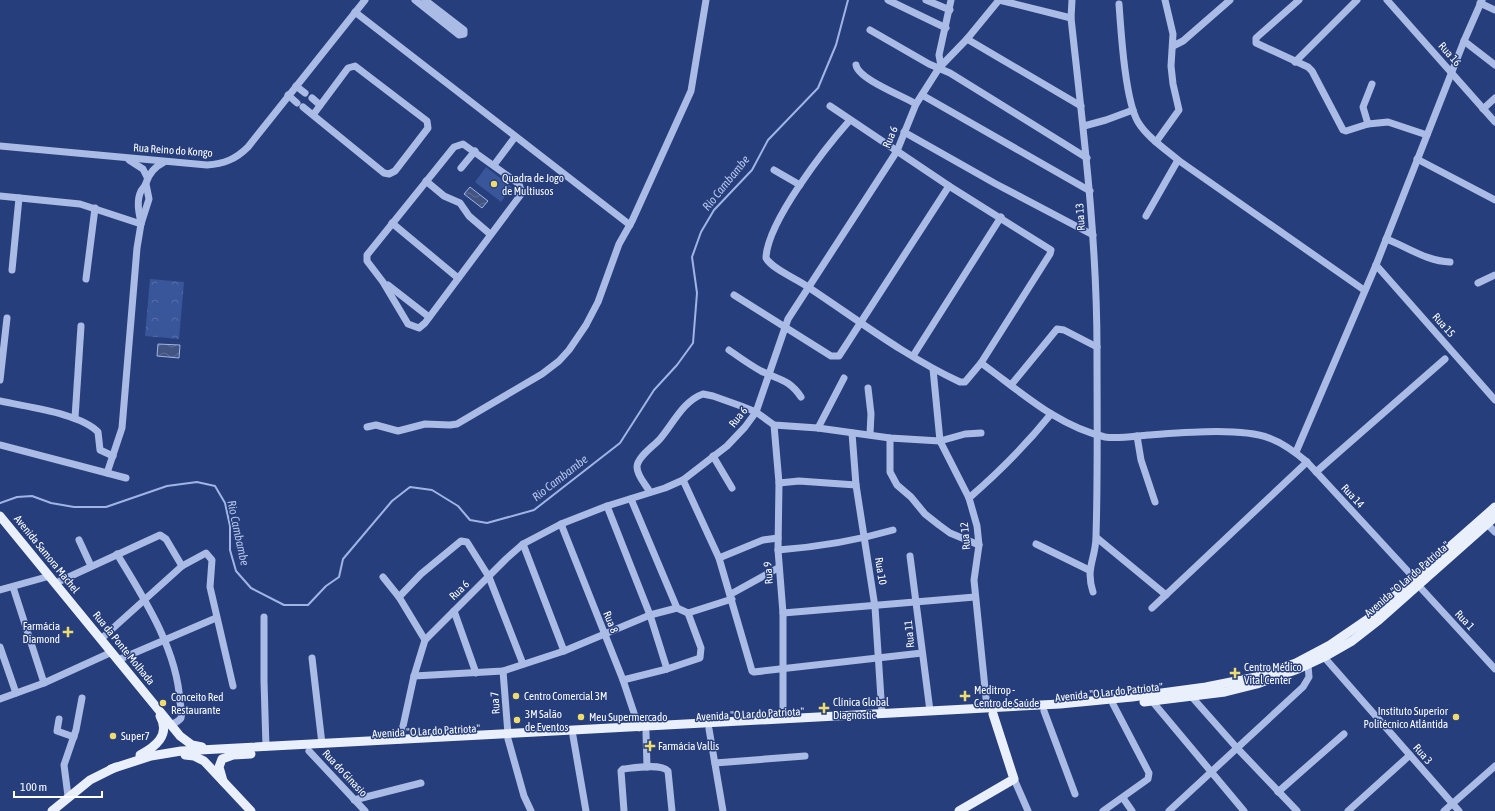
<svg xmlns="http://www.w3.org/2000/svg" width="1495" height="811" viewBox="0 0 1495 811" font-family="'Asap Condensed',sans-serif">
<defs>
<pattern id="forest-crowns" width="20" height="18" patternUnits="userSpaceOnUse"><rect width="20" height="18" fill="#39569a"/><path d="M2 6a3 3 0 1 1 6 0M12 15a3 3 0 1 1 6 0" fill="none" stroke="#576fa9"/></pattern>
<pattern id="water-waves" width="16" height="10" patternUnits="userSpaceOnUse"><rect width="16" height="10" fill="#425482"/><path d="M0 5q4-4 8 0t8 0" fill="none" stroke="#5e6e95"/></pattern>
</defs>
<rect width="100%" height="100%" fill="#263e7c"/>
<polygon fill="url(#forest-crowns)" points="150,279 184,282 179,339 145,336"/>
<g fill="#39569a">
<polygon points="486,167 512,187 501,202 475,182"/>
<polygon points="155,283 179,285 178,299 154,297"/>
<polygon points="155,303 175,305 175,315 154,313"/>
<polygon points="153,322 174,324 173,333 152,331"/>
</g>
<g fill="url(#water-waves)" stroke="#9fb5e5">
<polygon points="470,187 488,201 482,208 464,194"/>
<polygon points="158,344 180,345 179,358 157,356"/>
</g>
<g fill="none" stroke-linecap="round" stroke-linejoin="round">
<polyline stroke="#9fb5e5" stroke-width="2" points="0,503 17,497 32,496 51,503 74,507 106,507 167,486 197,482 215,486 225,503 230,526 230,550 236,571 251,588 284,605 308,605 326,586 339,577 343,559 392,501 410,487 432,490 458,506 470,520 487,523 534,510 620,443 654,390 677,365 693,343 697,293 692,257 701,232 714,210 752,170 768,140 818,88 836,45 848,0"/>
<g stroke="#aabce5" stroke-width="7">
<polyline points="415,0 459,35 464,34 464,30 425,0"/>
<polyline points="888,0 946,28"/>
<polyline points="926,0 950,10"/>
<polyline points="999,0 1071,18"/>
<path d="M1072,0l-1,18c12,110 26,220 26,331 0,62 1,125 -1,187 0,23 -11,31 -3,56"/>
<polyline points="1299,0 1256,38 1256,43 1308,67 1312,71 1343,130 1346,131 1368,124 1388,122 1427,135"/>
<polyline points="1387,0 1495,122"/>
<polyline points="1480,3 1495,10"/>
<path d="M1119,4c2,27 6,96 19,118 9,15 27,27 40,38l186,130"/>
<polyline points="355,12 630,225"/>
<polyline points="870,30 929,64 950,73 1087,158"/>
<polyline points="967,39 1081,106"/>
<polyline points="1464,41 1495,65"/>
<polyline points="1173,46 1183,41 1230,0"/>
<polyline points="1295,62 1357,0"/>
<path d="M856,65c2,14 47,31 60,39"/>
<polyline points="941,66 939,55 951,0"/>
<polyline points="296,86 305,93"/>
<polyline points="288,95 297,103"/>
<polyline points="922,95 1090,191"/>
<polyline points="312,98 320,105"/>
<path d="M830,106l119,80 102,64 -1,4 -69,109 -16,19h-5c-54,-25 -102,-62 -152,-95 -11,-8 -36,-18 -42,-29 1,-36 60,-111 84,-138"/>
<polyline points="303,107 384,173 389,174 395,171 428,128 427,121 355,66 348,68 313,115"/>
<polyline points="1483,109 1495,98"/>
<polyline points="1368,124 1363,107 1372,84"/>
<polyline points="1084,126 1106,120 1133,110"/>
<polyline points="904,132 996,184 1093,235"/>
<polyline points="1156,142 1179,110 1173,84 1171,66 1173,34 1165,0"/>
<polygon points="463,144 519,184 522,193 425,323 419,328 408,324 383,282 367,261 367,255 454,147"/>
<path d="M0,146l207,19c17,-1 29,-6 41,-18l117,-147"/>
<polyline points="1417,159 1495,200"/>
<polyline points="129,160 143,169 147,177"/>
<polyline points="494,165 515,137"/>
<polyline points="461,168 475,151"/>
<polyline points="774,170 800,185"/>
<polyline points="426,181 444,196 460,203 469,216 490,234"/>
<polyline points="0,196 80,204 141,224"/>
<polyline points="1146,216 1178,160"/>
<path d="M141,223c-2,-10 -5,-22 0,-32 2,-3 4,-5 5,-8 3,-10 8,-16 18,-21"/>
<polyline points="392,223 458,278"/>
<path d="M1386,239c22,8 40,22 64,23"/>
<polyline points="1376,265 1495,400"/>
<polyline points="12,270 19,198"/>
<polyline points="86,279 95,208"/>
<polyline points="1478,283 1495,275"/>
<polyline points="388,285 429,317"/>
<polyline points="734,295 831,356 839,356 949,186"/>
<path d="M729,350c10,7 21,15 32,21 18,9 28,8 40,26"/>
<polyline points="913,356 1001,217"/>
<path d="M981,363c39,28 76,63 124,74 13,2 30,-1 43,-2 31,-2 92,-8 121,3 14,5 26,14 38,24l108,117"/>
<polyline points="933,369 940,441 969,498 977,526 979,545 974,580 987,708"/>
<polyline points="0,380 7,318"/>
<polyline points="1011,385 1057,329 1064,330 1097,347"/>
<polyline points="868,388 871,414 870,434"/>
<path d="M0,401c26,6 80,12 98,31l2,18 13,6"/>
<polyline points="75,418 81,326"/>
<polyline points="774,425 779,483 778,550 783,613 783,719"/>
<polyline points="367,427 376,425 398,431 425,424 450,425 457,424 542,374 559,361 569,350 586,325 598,302 619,244 632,221 691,91 706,0"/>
<polyline points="818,428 844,378"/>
<polyline points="852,433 856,485 875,607 882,714"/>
<polyline points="1137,436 1141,460 1155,502"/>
<polyline points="890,438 890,472 897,485 911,497 925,514 939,525 950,533 979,545"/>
<polyline points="0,445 126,478"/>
<polyline points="1296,452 1376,265 1464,41 1482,0"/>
<polyline points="713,456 732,488"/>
<polyline points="1316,472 1445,359"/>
<polyline points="107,473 122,428 137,248 141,224 149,199 146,184"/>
<polyline points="683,480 719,558 752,671 754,672 922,653"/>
<polyline points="779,483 799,481 856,485"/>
<path d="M650,492c-4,-7 -13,-16 -13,-25 0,-10 17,-21 23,-28 13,-15 23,-38 43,-45l10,2 28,10 15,6 18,13 44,3 72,10 50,3 25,-7 16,-1"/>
<path d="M969,498c30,-26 57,-53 82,-84"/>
<polyline points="631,499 677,608 688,613 732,599"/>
<polyline points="607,506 650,615 667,669"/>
<polyline points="561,524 623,680 639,728"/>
<polyline points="1487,524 1495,532"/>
<polyline points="1097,538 1166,595"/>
<polyline points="79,540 91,566"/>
<polyline points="523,544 564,651"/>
<polyline points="1036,544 1089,570"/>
<path d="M778,550c39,-3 77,-9 115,-20"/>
<path d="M117,554c27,44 60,95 63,148 1,5 2,12 1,16 -2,3 -6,5 -10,7"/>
<polyline points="910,556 930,711"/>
<polyline points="719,558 763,540 778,538"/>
<polyline points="383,577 399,597 425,640"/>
<polyline points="60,581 160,535 166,539 182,566"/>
<polyline points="1419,586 1495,669"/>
<polyline points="13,587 44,683"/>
<polyline points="0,590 50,576"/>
<polyline points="731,594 778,568"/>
<polyline points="399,597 421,574 461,541 467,542 489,577 523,664"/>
<polyline points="1152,608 1307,462"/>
<polyline points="454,611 476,673"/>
<polyline points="783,613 975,597"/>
<polyline points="264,617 264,681 266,747"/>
<polyline points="101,639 182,566 206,553 212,560 210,587 233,686"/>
<polyline points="0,647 16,693"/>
<polyline points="1324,657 1459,811"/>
<polyline points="312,658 322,744"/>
<polyline points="118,660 216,618"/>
<polyline points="503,671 508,734"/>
<polyline points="414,676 503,671 564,651 650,615 677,608"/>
<polyline points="623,680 667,669 700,658 701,648 688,613"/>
<polyline points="1191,696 1237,748 1297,811"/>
<polyline points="0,699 44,683 112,652"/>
<polyline points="1152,701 1244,811"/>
<polyline points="1044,711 1075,794"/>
<polyline points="59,719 57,731 74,737"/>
<polyline points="709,729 723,811"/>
<polyline points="646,732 647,767"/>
<polyline points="573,736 586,811"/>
<polyline points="508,739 524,796 531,811"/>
<polyline points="400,740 414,676 425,640 506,559 523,544 561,524 607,506 665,488 683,480 727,446 745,427 756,412 788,319 897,151 916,104 939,68 967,39 999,0"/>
<polyline points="309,751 365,811"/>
<polyline points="715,763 805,756"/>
<polyline points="1014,779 1028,811"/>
<polyline points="1278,792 1344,734"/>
<polyline points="68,796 64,765 76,730 82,698"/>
<polyline points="1123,798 1132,811"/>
<polyline points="354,800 421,783"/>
<path d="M624,811l-3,-40 2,-2c10,-1 38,-6 45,2l4,40"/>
<polyline points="1103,811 1148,779 1149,773 1113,704"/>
<polyline points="1169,811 1303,687 1309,677 1308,665"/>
<polyline points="1348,811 1410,755"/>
<polyline points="1444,811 1495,766"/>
</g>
<g stroke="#eaeffc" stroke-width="9">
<polyline points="0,516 180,736 192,745 202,747"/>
<polyline points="1144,702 1225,692 1257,684 1298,669 1324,657 1352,641 1379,620 1495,517"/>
<path d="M140,755c15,-8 31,-20 20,-39"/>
<polyline points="185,755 194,756 204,761 251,811"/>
<polyline points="111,769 151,756 181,751 1060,704 1132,697 1206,687 1256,677 1296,663 1330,645 1368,619 1495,507"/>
<polyline points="223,781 219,767 222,759 233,755 251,754"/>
<polyline points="52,811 90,780 116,767"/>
<polyline points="959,811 1014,779 993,714"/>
</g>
</g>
<g fill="#eedc6f" stroke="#263e7c" stroke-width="1.5">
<circle cx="494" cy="184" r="4"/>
<path d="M66 626h4v4h4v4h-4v4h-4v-4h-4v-4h4z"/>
<path d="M1233 667h4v4h4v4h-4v4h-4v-4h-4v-4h4z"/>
<circle cx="516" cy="696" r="4"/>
<path d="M963 690h4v4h4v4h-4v4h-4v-4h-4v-4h4z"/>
<circle cx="163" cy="703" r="4"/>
<path d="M822 702h4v4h4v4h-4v4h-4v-4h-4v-4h4z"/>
<circle cx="581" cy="717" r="4"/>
<circle cx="1456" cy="717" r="4"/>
<circle cx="517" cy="720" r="4"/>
<circle cx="113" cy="736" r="4"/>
<path d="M648 740h4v4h4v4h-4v4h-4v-4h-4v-4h4z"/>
</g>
<g text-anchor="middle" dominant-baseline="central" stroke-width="3" stroke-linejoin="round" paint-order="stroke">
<g font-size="11" fill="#fff" stroke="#263e7c">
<text transform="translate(1450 54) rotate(48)">Rua 16</text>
<text transform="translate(890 137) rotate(-67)">Rua 6</text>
<text transform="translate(173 150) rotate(4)">Rua Reino do Kongo</text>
<text transform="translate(1080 217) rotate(-94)">Rua 13</text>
<text transform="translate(1444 325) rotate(48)">Rua 15</text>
<text transform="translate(738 417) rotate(-52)">Rua 6</text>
<text transform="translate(1353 496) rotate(47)">Rua 14</text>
<text transform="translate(965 536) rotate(-95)">Rua 12</text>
<text transform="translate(47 554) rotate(51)">Avenida Samora Machel</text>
<text transform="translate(881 571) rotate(81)">Rua 10</text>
<text transform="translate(768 573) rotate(-94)">Rua 9</text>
<text transform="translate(1407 579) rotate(-41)">Avenida "O Lar do Patriota"</text>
<text transform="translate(459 590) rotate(-44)">Rua 6</text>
<text transform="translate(1465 620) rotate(47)">Rua 1</text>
<text transform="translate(611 622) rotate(68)">Rua 8</text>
<text transform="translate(909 634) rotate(-95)">Rua 11</text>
<text transform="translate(124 648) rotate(51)">Rua da Ponte Molhada</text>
<text transform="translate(1109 692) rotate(-6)">Avenida "O Lar do Patriota"</text>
<text transform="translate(495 703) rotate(-94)">Rua 7</text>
<text transform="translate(750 714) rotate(-3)">Avenida "O Lar do Patriota"</text>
<text transform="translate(426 731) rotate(-3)">Avenida "O Lar do Patriota"</text>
<text transform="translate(1423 754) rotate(49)">Rua 3</text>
<text transform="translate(345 773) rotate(47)">Rua do Ginasio</text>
</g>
<g font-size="11" fill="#fff" stroke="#263e7c" text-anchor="start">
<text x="502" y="178">Quadra de Jogo<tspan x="502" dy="13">de Multiusos</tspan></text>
<text x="60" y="626" text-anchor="end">Farmácia<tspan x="60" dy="13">Diamond</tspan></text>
<text x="1244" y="667">Centro Médico<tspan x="1244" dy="13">Vital Center</tspan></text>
<text x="974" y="690">Meditrop -<tspan x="974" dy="13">Centro de Saúde</tspan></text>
<text x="524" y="696">Centro Comercial 3M</text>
<text x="171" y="697">Conceito Red<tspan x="171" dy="13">Restaurante</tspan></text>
<text x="833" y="702">Clínica Global<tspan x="833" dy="13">Diagnostic</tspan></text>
<text x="1448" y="711" text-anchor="end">Instituto Superior<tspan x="1448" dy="13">Politécnico Atlântida</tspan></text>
<text x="525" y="714">3M Salão<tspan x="525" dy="13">de Eventos</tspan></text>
<text x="589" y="717">Meu Supermercado</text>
<text x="121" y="736">Super7</text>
<text x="658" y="746">Farmácia Vallis</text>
</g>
<g font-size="12" font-style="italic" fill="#b5c6ec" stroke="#263e7c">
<text transform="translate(726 183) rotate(-51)">Rio Cambambe</text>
<text transform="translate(560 478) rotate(-38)">Rio Cambambe</text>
<text transform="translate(238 533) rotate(78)">Rio Cambambe</text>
</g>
</g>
<path d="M14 791v6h88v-6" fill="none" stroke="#ffffff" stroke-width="2"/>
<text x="20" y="791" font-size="12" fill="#ffffff" stroke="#263e7c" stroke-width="3" paint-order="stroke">100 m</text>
</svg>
